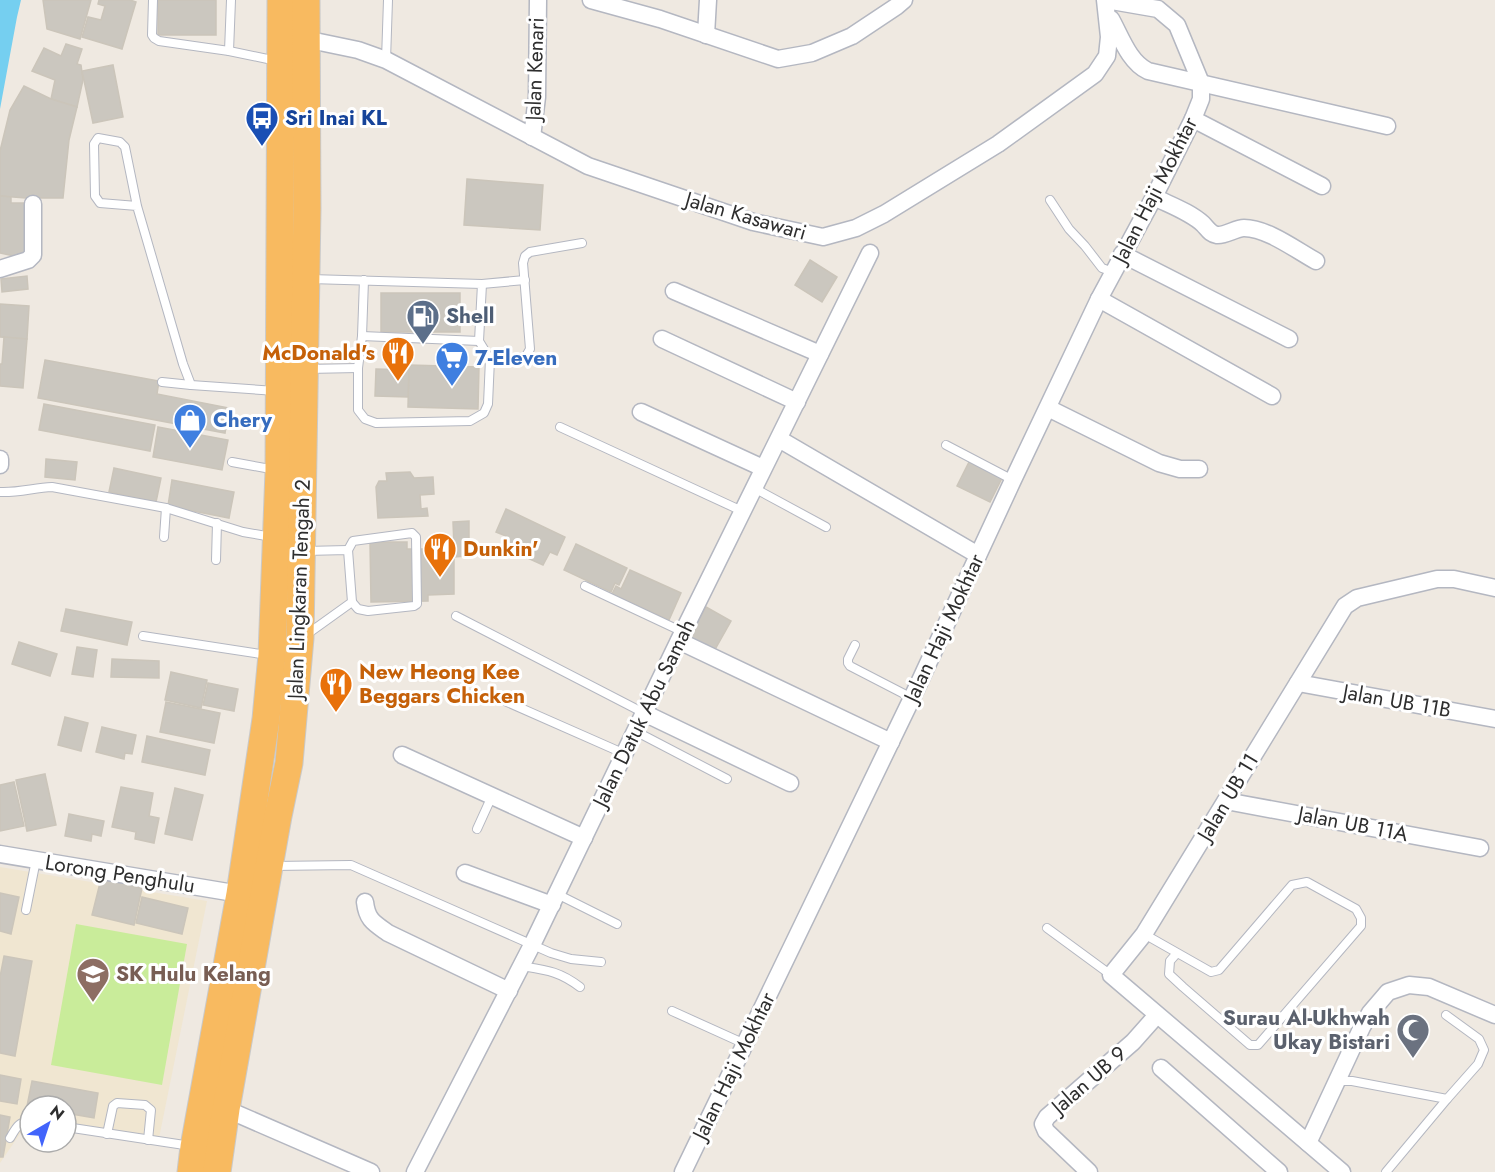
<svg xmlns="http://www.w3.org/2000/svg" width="1495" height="1172" viewBox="0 0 1495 1172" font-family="Jost,sans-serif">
<rect width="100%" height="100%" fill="#efe9e1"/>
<polygon fill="#f0e6d1" points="0,867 207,901 158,1143 66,1130 66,1106 30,1106 30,1125 26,1125 0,1163"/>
<polygon fill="#c9ec9a" points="76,924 187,944 162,1085 51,1065"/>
<polygon fill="#75cff0" points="0,0 21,0 17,17 0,109"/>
<g fill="#cbc7bf" stroke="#cbc5ba" stroke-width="1.5">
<polygon points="43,0 91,0 80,39 47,29"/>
<polygon points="99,0 130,0 136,2 122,49 82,37 88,17 101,20 105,6 98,4"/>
<rect x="158" y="0" width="58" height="35"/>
<polygon points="66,44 82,49 77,64 81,65 83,80 77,107 51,99 55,80 32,71 44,48 61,56"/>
<polygon points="113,65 123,117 93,123 82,71"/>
<polygon points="24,86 51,99 77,107 69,140 63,198 26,198 0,196 0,151 10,110"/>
<polygon points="467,179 543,185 540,230 464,225"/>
<polygon points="0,196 11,197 11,203 28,203 24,258 0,253"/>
<polygon points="810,260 837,277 822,302 795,285"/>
<polygon points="27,276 28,289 2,292 1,279"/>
<rect x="381" y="293" width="79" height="39"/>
<polygon points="0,304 29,306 27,339 0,337"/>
<polygon points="4,337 27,339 23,388 0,386 0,364 2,364"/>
<polygon points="45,360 159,381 157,394 229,408 225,433 38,398"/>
<polygon points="409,365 479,367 478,409 408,407"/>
<polygon points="376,369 409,370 408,397 375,396"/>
<polygon points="44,404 155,425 150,451 39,430"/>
<polygon points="158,427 228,440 222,470 153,457"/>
<polygon points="46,459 77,462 75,480 45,477"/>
<polygon points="969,462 1002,478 990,502 957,486"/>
<polygon points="114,468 161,478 156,502 109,492"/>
<polygon points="410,472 414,478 433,477 434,494 420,495 421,509 427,508 428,516 378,518 376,487 379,481 387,481 386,473"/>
<polygon points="172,480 234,492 229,518 168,506"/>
<polygon points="506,509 565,537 557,555 550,552 543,565 501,546 506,536 496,532"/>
<polygon points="469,521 469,546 465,546 466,556 454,557 454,594 428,595 428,601 371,602 370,542 407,542 407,549 427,549 427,553 450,553 450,547 454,546 453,522"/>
<polygon points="576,544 627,568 619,585 615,583 611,592 564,570"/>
<polygon points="630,570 681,593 669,620 612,594 616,586 621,589"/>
<polygon points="706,607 731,621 713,653 688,639"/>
<polygon points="66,609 132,622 127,645 61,631"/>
<polygon points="19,642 57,654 50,676 12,664"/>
<polygon points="77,647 97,650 93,677 72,674"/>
<polygon points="112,659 159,661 159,678 111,677"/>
<polygon points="171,672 207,680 201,708 165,700"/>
<polygon points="208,683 238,689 234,711 203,705"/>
<polygon points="166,702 220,713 214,743 160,732"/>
<polygon points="65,717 88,723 81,751 58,745"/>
<polygon points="102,727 136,735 132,754 125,753 124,759 96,752"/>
<polygon points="147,736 210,750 205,775 142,762"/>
<polygon points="45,774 56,825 27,831 16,780"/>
<polygon points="14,782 24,826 0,831 0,785"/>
<polygon points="121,787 153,793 149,816 159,818 154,843 135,839 136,832 112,827"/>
<polygon points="175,788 203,795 192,840 165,834"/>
<polygon points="69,814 104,821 101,836 92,834 91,841 65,836"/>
<polygon points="101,879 142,888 134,925 92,915"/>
<polygon points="0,893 19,897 11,934 0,931"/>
<polygon points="142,897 188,908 182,934 136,923"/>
<polygon points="4,956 32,961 15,1056 0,1053 0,977"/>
<polygon points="0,1075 21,1079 17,1104 0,1101"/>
<polygon points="32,1081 98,1093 94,1118 66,1113 66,1106 27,1106"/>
<polygon points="0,1115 10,1117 3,1157 0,1157"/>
</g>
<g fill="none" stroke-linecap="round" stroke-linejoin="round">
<defs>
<g id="service">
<polyline points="153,0 152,35 154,38 159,41 229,51"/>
<polyline points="231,0 229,51 277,61"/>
<polyline points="386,60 388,0"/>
<polyline points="1050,200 1069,229 1085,246 1102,268 1113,272"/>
<polyline points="137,206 100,203 95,196 94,144 98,138 120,142 125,147 137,206 183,364 191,385 276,391"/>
<polyline points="310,279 482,284 479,341 490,359 488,404 484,413 470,421 376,423 365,419 358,410 358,368 362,336 364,280"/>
<polyline points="482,284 525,280"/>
<polyline points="362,336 479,341"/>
<polyline points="490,359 519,358 526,356 530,349 523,263 525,256 530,252 582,243"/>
<polyline points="307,369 358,368"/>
<polyline points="162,382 191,385"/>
<polyline points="560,427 742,511"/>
<polyline points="946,445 1013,480"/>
<polyline points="232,462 276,470"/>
<polyline points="754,488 826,527"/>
<path d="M0,492c17,1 34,-4 52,-5l114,21 77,24 29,5"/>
<polyline points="164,537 166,508"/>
<polyline points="348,550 353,541 412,533 416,537 417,604 414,606 368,611 358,609 352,602"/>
<polyline points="305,551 348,550 352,602 306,635"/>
<polyline points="216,560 217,523"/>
<polyline points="585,586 683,632"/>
<polyline points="456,616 644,713"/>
<polyline points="143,636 267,655"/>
<polyline points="855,645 848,659 848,663 850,666 912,698"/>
<polyline points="491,695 625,754"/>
<polyline points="635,731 727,779"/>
<polyline points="477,829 492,796"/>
<polyline points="273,866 351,865 551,953 571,959 601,962"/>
<polyline points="557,894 617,924"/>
<polyline points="26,910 36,860"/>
<polyline points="1047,928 1111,975"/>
<polyline points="1144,934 1211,972 1219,970 1292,885 1307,882 1356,909 1361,918 1361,926 1258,1045 1250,1045 1183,987 1169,974 1170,961 1177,953"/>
<path d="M521,966c25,4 38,5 59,21"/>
<polyline points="672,1011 745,1044"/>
<polyline points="1337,1081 1352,1081 1447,1099 1478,1064 1484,1050 1479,1039 1446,1015"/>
<polyline points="66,1127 191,1146"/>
<polyline points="107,1134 113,1106 117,1103 145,1105 151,1110 148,1140"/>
<path d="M10,1138c5,-8 9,-18 20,-16"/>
<polyline points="1386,1172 1447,1099"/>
</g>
<g id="minor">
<polyline points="591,0 660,19 778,59 812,53 852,36 897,6 904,0"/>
<path d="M1111,19c10,18 18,43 37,52l239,55"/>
<polyline points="706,35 708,0"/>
<polyline points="305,39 358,50 386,60 588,166 753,222 823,237 856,228 884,214 998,144 1095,74 1107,56 1109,37 1105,0"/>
<polyline points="1193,119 1322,186"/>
<polyline points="532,137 537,97 538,0"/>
<path d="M1154,197c16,8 36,15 49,27 5,5 7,10 14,11 8,1 19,-7 27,-7 23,0 52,22 72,33"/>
<polyline points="1122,254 1289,339"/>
<polyline points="0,269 28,260 33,255 33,204"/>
<polyline points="674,291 820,354"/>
<polyline points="1099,299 1272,396"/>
<polyline points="662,339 797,402"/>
<polyline points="1048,408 1159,463 1180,469 1199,469"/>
<polyline points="641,412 763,468"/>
<polyline points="779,439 978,555"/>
<polyline points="0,459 0,465"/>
<polyline points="679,641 891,742"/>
<polyline points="1298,683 1495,719"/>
<polyline points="644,713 790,783"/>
<polyline points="402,755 584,838"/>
<polyline points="1226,801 1480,848"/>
<polyline points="0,854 240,894"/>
<polyline points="465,873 552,905"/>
<path d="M365,902c2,18 9,21 23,31l121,58"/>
<polyline points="1161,1068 1279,1172"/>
<polyline points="226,1109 371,1172"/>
<polyline points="1308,1143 1362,1027 1370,1013 1388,992 1409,985 1429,987 1495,1015"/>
<polyline points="415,1172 532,945 683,632 870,253"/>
<polyline points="683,1172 912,698 1013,480 1099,299 1154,197 1193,119 1201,99 1201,83 1177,25 1158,9 1106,0"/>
<polyline points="1089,1172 1046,1131 1043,1124 1047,1117 1133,1042 1157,1015"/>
<polyline points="1342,1172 1111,975 1144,934 1345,606 1357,598 1437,579 1454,579 1495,588"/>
</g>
<g id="trunk">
<polyline points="191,1172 194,1147 240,894 266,719 272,655 279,471 281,0"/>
<polyline points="217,1172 226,1109 278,816 289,763 300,638 307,209 306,0"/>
</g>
</defs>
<use href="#service" stroke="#b4b7c1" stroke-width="10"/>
<use href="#minor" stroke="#b4b7c1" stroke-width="19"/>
<use href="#trunk" stroke="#c9c9c9" stroke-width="29"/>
<use href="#service" stroke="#fff" stroke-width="8"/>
<use href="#minor" stroke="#fff" stroke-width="16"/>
<use href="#trunk" stroke="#f8ba60" stroke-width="27"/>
</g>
<defs>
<symbol id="bus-pin" viewBox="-11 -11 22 30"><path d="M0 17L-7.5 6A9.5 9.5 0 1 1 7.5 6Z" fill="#1a4fb4" stroke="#fff"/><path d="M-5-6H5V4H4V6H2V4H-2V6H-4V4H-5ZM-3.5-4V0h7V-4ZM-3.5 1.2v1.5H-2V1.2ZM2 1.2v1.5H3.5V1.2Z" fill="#fff"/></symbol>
<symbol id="fuel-pin" viewBox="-11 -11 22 30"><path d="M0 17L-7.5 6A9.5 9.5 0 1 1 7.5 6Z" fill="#5c6f8a" stroke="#fff"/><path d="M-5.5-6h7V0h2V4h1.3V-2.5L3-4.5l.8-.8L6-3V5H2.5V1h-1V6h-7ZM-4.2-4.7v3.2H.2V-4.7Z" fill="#fff"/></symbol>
<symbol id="restaurant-pin" viewBox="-11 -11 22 30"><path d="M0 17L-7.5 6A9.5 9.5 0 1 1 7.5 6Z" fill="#e8710a" stroke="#fff"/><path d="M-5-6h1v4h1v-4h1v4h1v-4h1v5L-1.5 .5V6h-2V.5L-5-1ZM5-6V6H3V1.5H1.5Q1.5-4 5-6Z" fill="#fff"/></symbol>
<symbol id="supermarket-pin" viewBox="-11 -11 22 30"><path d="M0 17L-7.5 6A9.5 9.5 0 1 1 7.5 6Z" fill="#3f7fe0" stroke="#fff"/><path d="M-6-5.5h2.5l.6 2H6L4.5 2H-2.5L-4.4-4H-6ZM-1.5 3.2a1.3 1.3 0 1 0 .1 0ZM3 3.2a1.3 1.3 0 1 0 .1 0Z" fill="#fff"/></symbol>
<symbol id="shop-pin" viewBox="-11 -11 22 30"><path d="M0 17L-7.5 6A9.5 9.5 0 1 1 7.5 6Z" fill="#3f7fe0" stroke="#fff"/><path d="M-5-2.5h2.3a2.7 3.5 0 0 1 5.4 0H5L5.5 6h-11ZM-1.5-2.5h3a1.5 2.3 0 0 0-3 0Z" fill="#fff"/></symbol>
<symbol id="school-pin" viewBox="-11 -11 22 30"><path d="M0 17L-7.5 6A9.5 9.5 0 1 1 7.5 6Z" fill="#8d6e63" stroke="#fff"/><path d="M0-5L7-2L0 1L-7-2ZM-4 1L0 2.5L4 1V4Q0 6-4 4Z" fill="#fff"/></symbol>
<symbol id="mosque-pin" viewBox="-11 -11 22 30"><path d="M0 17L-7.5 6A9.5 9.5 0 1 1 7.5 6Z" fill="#6b7280" stroke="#fff"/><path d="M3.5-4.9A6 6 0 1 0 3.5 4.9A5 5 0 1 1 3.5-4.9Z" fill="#fff"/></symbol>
</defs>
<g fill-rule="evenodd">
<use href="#bus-pin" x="243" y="99" width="38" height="52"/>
<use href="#fuel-pin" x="404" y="297" width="38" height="52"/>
<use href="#restaurant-pin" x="379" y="334" width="38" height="52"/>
<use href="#supermarket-pin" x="433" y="339" width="38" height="52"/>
<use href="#shop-pin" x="171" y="401" width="38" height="52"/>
<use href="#restaurant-pin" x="421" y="530" width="38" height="52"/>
<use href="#restaurant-pin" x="317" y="665" width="38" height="52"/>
<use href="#school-pin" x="74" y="955" width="38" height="52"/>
<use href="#mosque-pin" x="1394" y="1011" width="38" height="52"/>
</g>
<g text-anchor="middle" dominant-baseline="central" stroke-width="6" stroke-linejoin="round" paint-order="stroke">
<g font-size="21" fill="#2e2e2e" stroke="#fff">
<text transform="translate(535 69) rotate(-88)">Jalan Kenari</text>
<text transform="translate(1155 190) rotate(-63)">Jalan Haji Mokhtar</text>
<text transform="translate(746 216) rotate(16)">Jalan Kasawari</text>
<text transform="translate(299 589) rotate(-88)">Jalan Lingkaran Tengah 2</text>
<text transform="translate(944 628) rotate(-65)">Jalan Haji Mokhtar</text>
<text transform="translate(1397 701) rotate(10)">Jalan UB 11B</text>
<text transform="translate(644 713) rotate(-64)">Jalan Datuk Abu Samah</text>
<text transform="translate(1228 797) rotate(-59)">Jalan UB 11</text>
<text transform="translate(1353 824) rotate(11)">Jalan UB 11A</text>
<text transform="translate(120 874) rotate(9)">Lorong Penghulu</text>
<text transform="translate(734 1066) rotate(-64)">Jalan Haji Mokhtar</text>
<text transform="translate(1089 1080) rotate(-41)">Jalan UB 9</text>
</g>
<g font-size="21" font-weight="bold" fill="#164399" stroke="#fff" text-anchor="start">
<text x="285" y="118">Sri Inai KL</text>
</g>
<g font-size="21" font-weight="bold" fill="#4e5e75" stroke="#fff" text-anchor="start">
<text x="446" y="316">Shell</text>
</g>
<g font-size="21" font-weight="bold" fill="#c56008" stroke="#fff" text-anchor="start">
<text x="375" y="353" text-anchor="end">McDonald's</text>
<text x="463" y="549">Dunkin'</text>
<text x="359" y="672">New Heong Kee<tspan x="359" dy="24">Beggars Chicken</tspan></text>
</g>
<g font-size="21" font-weight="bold" fill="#366cbe" stroke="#fff" text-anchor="start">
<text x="475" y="358">7-Eleven</text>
<text x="213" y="420">Chery</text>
</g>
<g font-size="21" font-weight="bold" fill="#785e54" stroke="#fff" text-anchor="start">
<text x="116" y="974">SK Hulu Kelang</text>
</g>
<g font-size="21" font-weight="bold" fill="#5b616d" stroke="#fff" text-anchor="end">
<text x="1390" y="1018">Surau Al-Ukhwah<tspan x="1390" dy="24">Ukay Bistari</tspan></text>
</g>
</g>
<g transform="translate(48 1124) rotate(39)"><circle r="28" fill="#ffffff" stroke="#ababab" stroke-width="1.5"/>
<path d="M0-4.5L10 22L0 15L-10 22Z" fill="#4264fb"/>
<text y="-9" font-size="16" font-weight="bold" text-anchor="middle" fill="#2e2e2e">N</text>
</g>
</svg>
